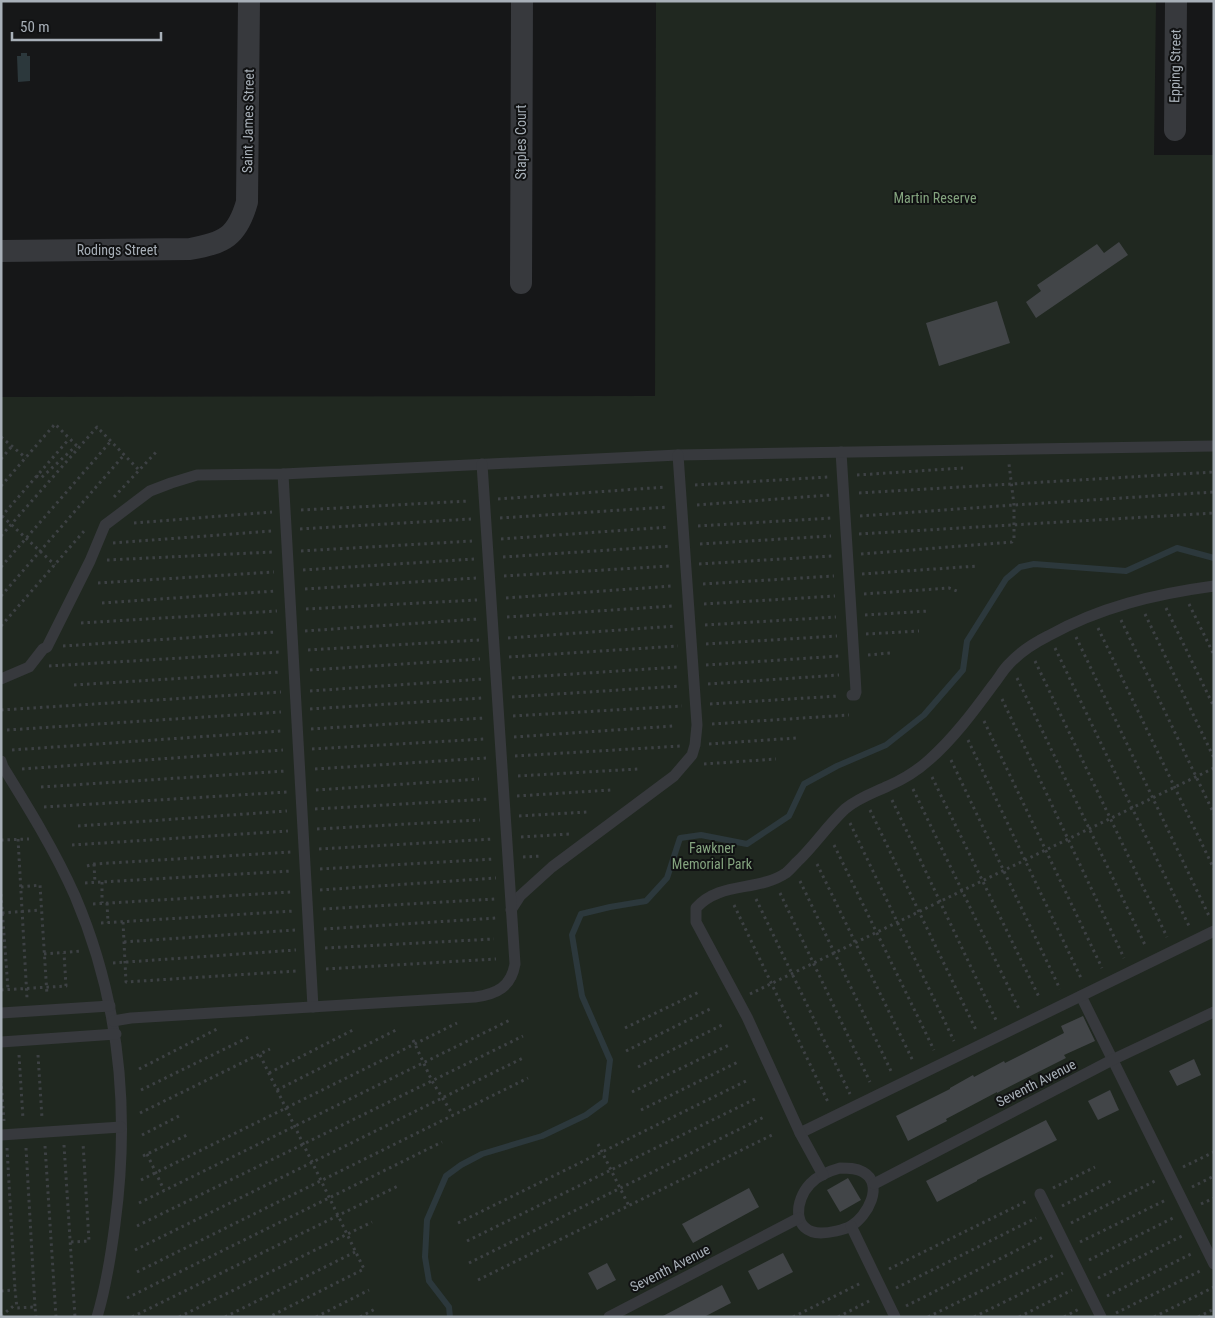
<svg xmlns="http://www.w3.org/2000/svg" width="1215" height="1318" viewBox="0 0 1215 1318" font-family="'Roboto Condensed',sans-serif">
<rect width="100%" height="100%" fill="#161718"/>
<polygon fill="#202820" points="656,1 1156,1 1154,155 1214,155 1214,1317 1,1317 1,397 655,396"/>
<polygon fill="#2c383c" points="21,53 27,53 27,56 30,56 30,81 18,82 17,56 21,56"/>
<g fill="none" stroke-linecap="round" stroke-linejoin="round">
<polyline stroke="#2c383c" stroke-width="6" points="450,1317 449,1307 429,1281 425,1257 427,1220 446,1176 461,1165 482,1154 542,1136 586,1115 605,1101 610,1060 582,996 572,935 581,914 610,907 646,901 667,878 680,838 701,835 747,844 789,816 804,784 837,766 886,745 924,715 963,670 967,641 1006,579 1020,567 1034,564 1126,571 1177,548 1214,558"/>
</g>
<g fill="#424548">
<polygon points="1119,242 1128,255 1036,318 1026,302 1041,291 1037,285 1097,244 1104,253"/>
<polygon points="997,301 1010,343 939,366 926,323"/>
<polygon points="1083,1016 1095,1041 1064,1055 1066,1058 997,1093 997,1092 946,1119 947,1121 908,1141 896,1116 950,1089 950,1088 973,1075 974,1077 1004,1061 1005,1063 1064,1033 1061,1026"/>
<polygon points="1194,1059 1201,1075 1177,1086 1169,1071"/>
<polygon points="1110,1090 1119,1110 1098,1120 1088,1101"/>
<polygon points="1046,1120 1057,1140 977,1180 977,1181 937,1202 926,1181"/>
<polygon points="848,1178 861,1200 840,1212 827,1190"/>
<polygon points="749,1188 759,1207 693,1243 682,1224"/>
<polygon points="783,1253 793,1272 758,1290 748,1271"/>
<polygon points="607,1263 616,1280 597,1290 588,1273"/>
<polygon points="722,1285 731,1303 704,1317 661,1317"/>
</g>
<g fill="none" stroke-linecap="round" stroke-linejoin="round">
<g stroke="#3d4144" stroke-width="3" stroke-dasharray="2.5 4" stroke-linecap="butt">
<polyline points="1,437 26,458"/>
<polyline points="1,459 12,446"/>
<polyline points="857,475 963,468"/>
<polyline points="36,476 41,478 76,446"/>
<polyline points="695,485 828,477"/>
<polyline points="1,486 55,424 79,448"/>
<polyline points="859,493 1214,472"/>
<polyline points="114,497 158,450"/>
<polyline points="498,499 666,487"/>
<polyline points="697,505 831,495"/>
<polyline points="301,510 469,501"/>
<polyline points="2,516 55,565"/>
<polyline points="860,516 1014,505 1214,492"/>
<polyline points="1,517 69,439"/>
<polyline points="500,518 668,507"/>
<polyline points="134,523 272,512"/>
<polyline points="698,526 832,518"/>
<polyline points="300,529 471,519"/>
<polyline points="859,534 1214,513"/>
<polyline points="1,536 97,427 138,469"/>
<polyline points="501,539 669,527"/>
<polyline points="113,543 272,531"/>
<polyline points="700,544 831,536"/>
<polyline points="301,551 472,541"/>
<polyline points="861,554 1012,542 1014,539 1014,505 1009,464"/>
<polyline points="503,557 671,546"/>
<polyline points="107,560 273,552"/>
<polyline points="699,564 832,556"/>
<polyline points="1,567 111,441"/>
<polyline points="303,570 474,559"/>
<polyline points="862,574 978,566"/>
<polyline points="504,576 670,566"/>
<polyline points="98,583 274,572"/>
<polyline points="703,584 834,576"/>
<polyline points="305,589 476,578"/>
<polyline points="864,594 949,588 957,591"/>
<polyline points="1,596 124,455"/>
<polyline points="506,598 672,586"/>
<polyline points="102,603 276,591"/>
<polyline points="704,604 835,596"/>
<polyline points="1189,604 1214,655"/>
<polyline points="1166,608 1214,707"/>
<polyline points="306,609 477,600"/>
<polyline points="1145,614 1214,758"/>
<polyline points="865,615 929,611"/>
<polyline points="507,617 673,606"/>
<polyline points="1121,620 1214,814"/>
<polyline points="81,623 277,611"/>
<polyline points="705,625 836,617"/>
<polyline points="1,626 85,530"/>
<polyline points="1098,628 1214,869"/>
<polyline points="305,631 478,619"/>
<polyline points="866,634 919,631"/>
<polyline points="1076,637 1210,918"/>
<polyline points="508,638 676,626"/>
<polyline points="706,644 837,636"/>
<polyline points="63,646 276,632"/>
<polyline points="1055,648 1189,926"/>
<polyline points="308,650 479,640"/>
<polyline points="868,655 890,653"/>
<polyline points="509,657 678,646"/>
<polyline points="1035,661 1167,937"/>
<polyline points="706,665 840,656"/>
<polyline points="49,666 280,652"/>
<polyline points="310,670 480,659"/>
<polyline points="512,678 678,667"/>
<polyline points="1017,678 1146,947"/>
<polyline points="708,684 839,675"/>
<polyline points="74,685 281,672"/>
<polyline points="310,691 483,679"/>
<polyline points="512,697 680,686"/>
<polyline points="1002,699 1124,958"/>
<polyline points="710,704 839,696"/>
<polyline points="310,709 483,698"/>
<polyline points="1,710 281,692"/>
<polyline points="513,716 682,706"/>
<polyline points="984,721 1102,968"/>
<polyline points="712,724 849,715"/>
<polyline points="311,729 485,718"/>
<polyline points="7,730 281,712"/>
<polyline points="514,737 673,726"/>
<polyline points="968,740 1081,978"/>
<polyline points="709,744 796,738"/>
<polyline points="312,749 485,739"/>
<polyline points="12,750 282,731"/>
<polyline points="515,756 681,746"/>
<polyline points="951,760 1060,989"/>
<polyline points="704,764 776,759"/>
<polyline points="22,769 283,750"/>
<polyline points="315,769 486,758"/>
<polyline points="518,776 639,769"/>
<polyline points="932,777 1040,999"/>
<polyline points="41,787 286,771"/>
<polyline points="913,789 1020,1011"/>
<polyline points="316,790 479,779"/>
<polyline points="517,796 611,790"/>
<polyline points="892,800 996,1020"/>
<polyline points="44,807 287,792"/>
<polyline points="315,809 489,799"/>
<polyline points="870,810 976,1030"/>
<polyline points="519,816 588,812"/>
<polyline points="850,823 954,1041"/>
<polyline points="78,826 287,811"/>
<polyline points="317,829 480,820"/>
<polyline points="521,837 570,834"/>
<polyline points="18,839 27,998"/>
<polyline points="1,840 29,839"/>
<polyline points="72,845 288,831"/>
<polyline points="834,845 934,1050"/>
<polyline points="319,849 493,839"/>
<polyline points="523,857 541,856"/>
<polyline points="94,864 95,883"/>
<polyline points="817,864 913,1061"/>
<polyline points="87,866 94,864 291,852"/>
<polyline points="320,869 494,859"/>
<polyline points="800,881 891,1071"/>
<polyline points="102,882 102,903"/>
<polyline points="85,883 291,871"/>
<polyline points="21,887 40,885 47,995"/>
<polyline points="320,890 496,878"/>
<polyline points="780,893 870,1082"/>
<polyline points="1,894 8,989"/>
<polyline points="756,899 850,1094"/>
<polyline points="107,903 108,923"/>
<polyline points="93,904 291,892"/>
<polyline points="734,905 828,1102"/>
<polyline points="323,909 495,899"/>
<polyline points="2,913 41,910"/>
<polyline points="123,922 126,982 297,971"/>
<polyline points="101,923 294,911"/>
<polyline points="324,929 497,918"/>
<polyline points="124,942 295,930"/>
<polyline points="325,948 494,939"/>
<polyline points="44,954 81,951"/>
<polyline points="113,963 296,950"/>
<polyline points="326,969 496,959"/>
<polyline points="1,990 66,986 64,953"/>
<polyline points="750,994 1214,768"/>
<polyline points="625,1028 701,991"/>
<polyline points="413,1040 432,1081 453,1115"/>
<polyline points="626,1051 712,1008"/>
<polyline points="19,1055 23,1119"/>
<polyline points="38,1055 42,1118"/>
<polyline points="260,1055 364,1269 269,1317"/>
<polyline points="638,1067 722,1025"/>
<polyline points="139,1069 217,1029"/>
<polyline points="269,1073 353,1030"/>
<polyline points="1,1080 4,1121"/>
<polyline points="141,1090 249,1037"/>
<polyline points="277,1090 396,1030"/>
<polyline points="632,1092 731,1044"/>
<polyline points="641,1110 740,1061"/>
<polyline points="140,1113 270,1049"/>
<polyline points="142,1135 181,1115"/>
<polyline points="598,1144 629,1206"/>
<polyline points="64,1145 75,1317"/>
<polyline points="45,1146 56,1317"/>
<polyline points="7,1148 15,1290"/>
<polyline points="26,1148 35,1307"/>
<polyline points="147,1154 164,1190"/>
<polyline points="143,1156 189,1134"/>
<polyline points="1183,1167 1214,1152"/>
<polyline points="141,1180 457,1023"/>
<polyline points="1192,1187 1214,1176"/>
<polyline points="1053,1188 1095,1167"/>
<polyline points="139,1203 510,1020"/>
<polyline points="1201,1204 1214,1198"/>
<polyline points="1062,1206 1111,1181"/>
<polyline points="458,1223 748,1080"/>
<polyline points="1071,1223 1157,1180"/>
<polyline points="137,1226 523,1036"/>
<polyline points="467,1241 757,1098"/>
<polyline points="71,1242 89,1241 83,1143"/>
<polyline points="1080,1242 1166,1200"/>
<polyline points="135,1250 523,1058"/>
<polyline points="1089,1260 1175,1217"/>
<polyline points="469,1263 766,1116"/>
<polyline points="889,1269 1027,1201"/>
<polyline points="137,1272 528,1078"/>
<polyline points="1098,1278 1184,1235"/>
<polyline points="478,1280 774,1134"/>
<polyline points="896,1288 1036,1218"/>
<polyline points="1,1291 15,1290 17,1308 35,1307 36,1317"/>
<polyline points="1107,1296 1193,1253"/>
<polyline points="127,1298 442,1142"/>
<polyline points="906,1306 1045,1236"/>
<polyline points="1116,1313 1202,1270"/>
<polyline points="1,1316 16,1304"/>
<polyline points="132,1317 398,1186"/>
<polyline points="179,1317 372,1222"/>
<polyline points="225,1317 355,1252"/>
<polyline points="316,1317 369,1290"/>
<polyline points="360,1317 377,1308"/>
<polyline points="793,1317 861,1283"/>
<polyline points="838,1317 871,1300"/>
<polyline points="928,1317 1054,1255"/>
<polyline points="974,1317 1063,1273"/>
<polyline points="1019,1317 1072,1290"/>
<polyline points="1064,1317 1081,1308"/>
<polyline points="1154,1317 1214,1287"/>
<polyline points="1198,1317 1214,1309"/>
</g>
<g stroke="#37393d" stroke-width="11">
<polyline points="841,452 855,674 856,692 855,695 852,695"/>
<polyline points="283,474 313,1007"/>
<polyline points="1,679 29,667 43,649 47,647 90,561 105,525 150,491 171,483 197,475 283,474 678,455 1214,446"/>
<path d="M1,761l2,6c26,42 52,84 72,129 45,105 55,216 40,328 -4,31 -9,63 -18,93"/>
<polyline points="511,910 520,896 552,867 674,776 692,755 695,745 697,725 678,455"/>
<polyline points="1081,996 1214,1264"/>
<polyline points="1,1013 110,1006"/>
<path d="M113,1021l18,-3 344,-21c22,-3 36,-10 40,-33l-33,-500"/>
<polyline points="1,1042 116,1034"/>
<polyline points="800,1133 1214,931"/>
<polyline points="1,1135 121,1127"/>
<path d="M840,1168c8,0 16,0 23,4 22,12 4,45 -12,54 -7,4 -22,7 -30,7 -30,-1 -26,-33 -11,-49 8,-9 19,-13 30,-16z"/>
<path d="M823,1175l-23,-42 -53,-116 -51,-95v-14c24,-27 62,-16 90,-35 4,-3 7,-7 11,-11 17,-16 30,-36 48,-53 13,-11 28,-16 43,-23 14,-6 30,-16 41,-26 24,-21 45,-49 64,-75 6,-7 9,-14 16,-21 11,-12 25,-21 39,-28 52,-29 107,-42 166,-50"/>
<polyline points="874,1184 1112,1060 1214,1012"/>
<polyline points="1040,1194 1101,1317"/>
<polyline points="851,1226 895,1317"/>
<polyline points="609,1317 799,1218"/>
</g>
<g stroke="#37393d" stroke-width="22">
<polyline points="1175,130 1176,1"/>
<path d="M1,251l189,-2c34,-6 47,-12 57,-47l2,-201"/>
<polyline points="521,283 522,1"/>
</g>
</g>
<g text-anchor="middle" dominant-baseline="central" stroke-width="4" stroke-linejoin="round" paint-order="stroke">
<g font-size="14" fill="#a8b0b8" stroke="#111213">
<text transform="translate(1175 66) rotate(-89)">Epping Street</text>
<text transform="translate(248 121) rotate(-89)">Saint James Street</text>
<text transform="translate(521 142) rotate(-90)">Staples Court</text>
<text x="117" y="250">Rodings Street</text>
<text transform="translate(1036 1083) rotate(-27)">Seventh Avenue</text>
<text transform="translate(670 1268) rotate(-27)">Seventh Avenue</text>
</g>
<g font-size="14" fill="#84a47f" stroke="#111213">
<text x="935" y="198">Martin Reserve</text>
<text x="712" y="848">Fawkner<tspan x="712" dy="16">Memorial Park</tspan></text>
</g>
</g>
<rect width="1215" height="1318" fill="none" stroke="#a8b0b8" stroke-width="5"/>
<path d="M12 32v8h149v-8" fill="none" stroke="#a8b0b8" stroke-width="2.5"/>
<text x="20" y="32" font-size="15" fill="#a8b0b8" stroke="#111213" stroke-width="4" paint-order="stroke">50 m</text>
</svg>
